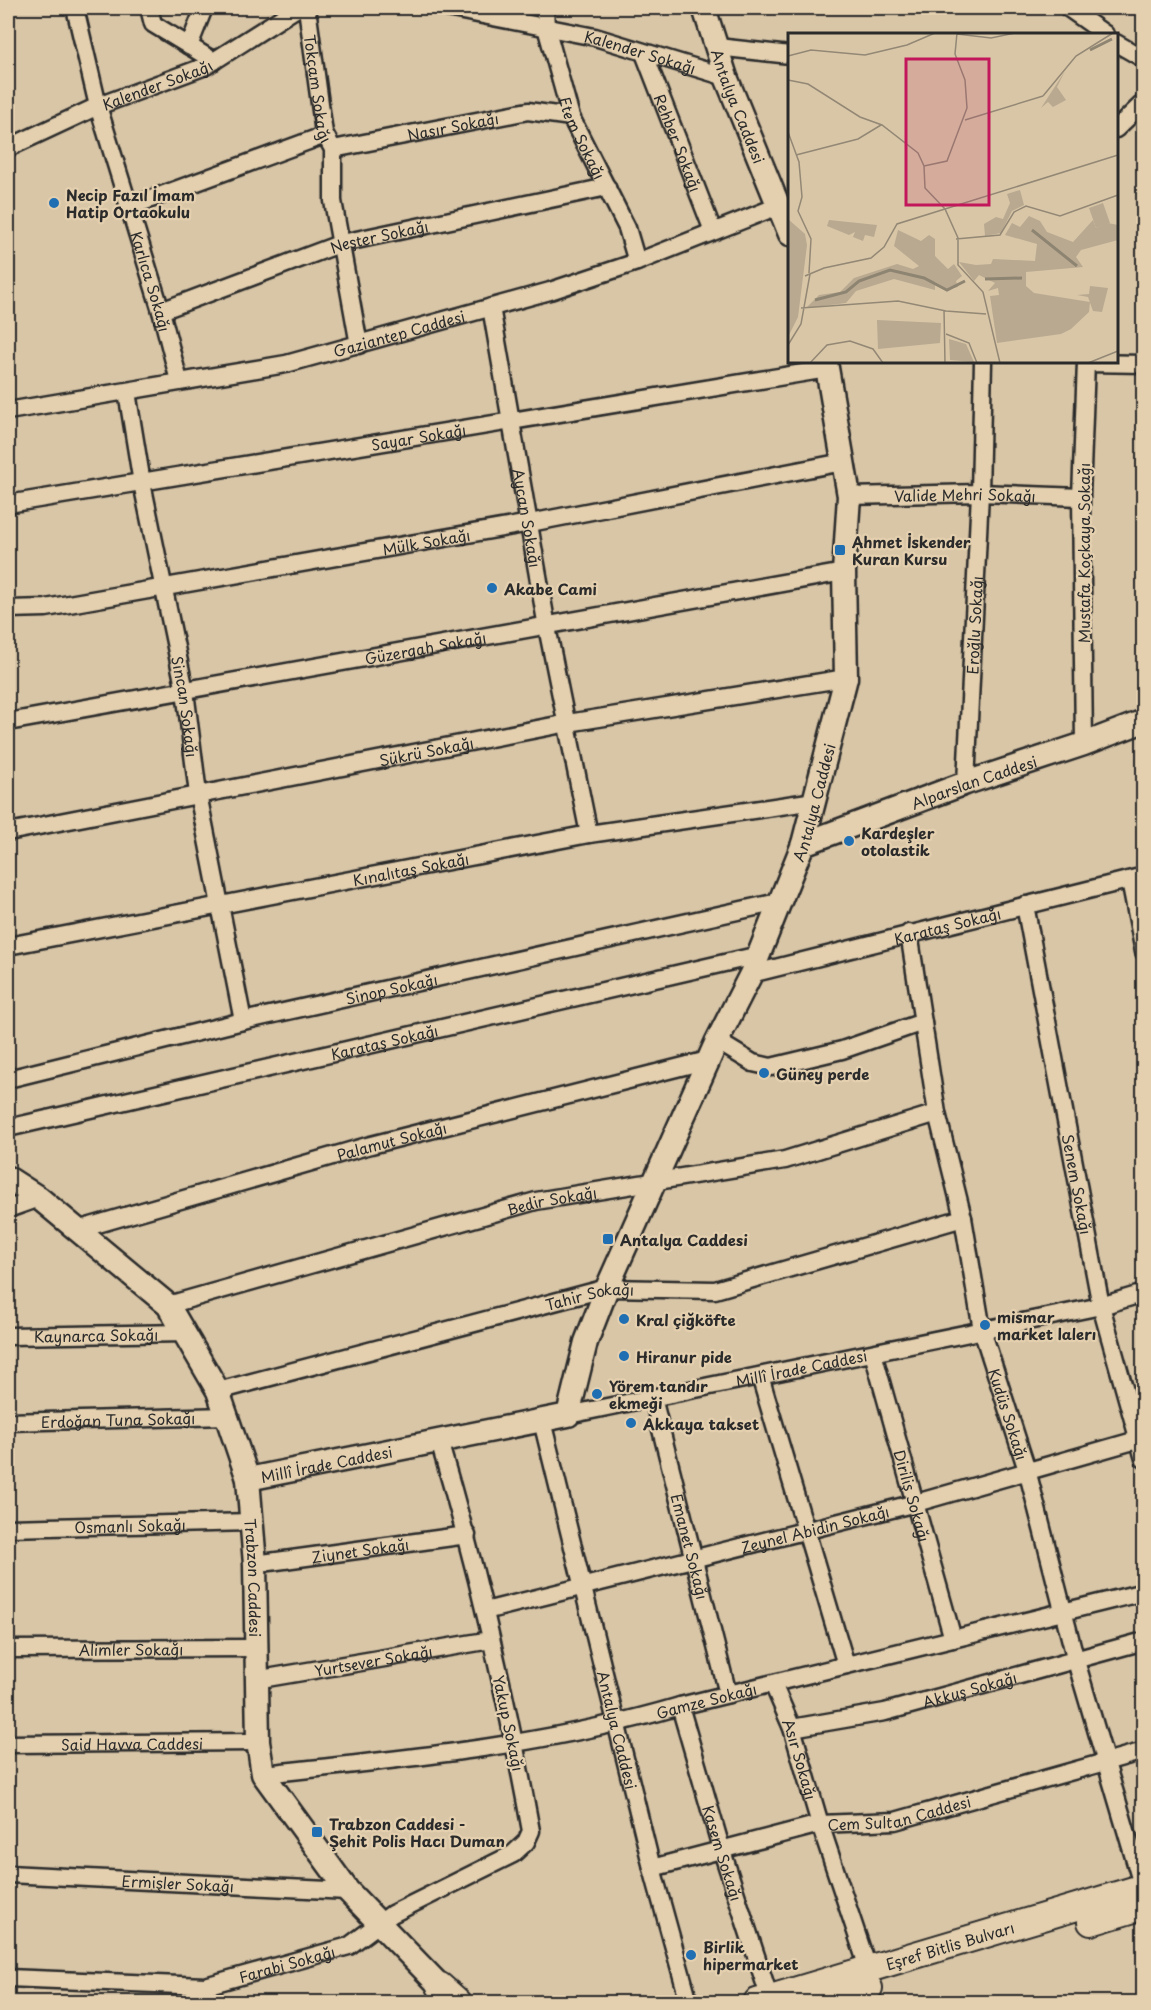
<svg xmlns="http://www.w3.org/2000/svg" width="1151" height="2010" viewBox="0 0 1151 2010" font-family="'Playpen Sans',sans-serif">
<rect width="100%" height="100%" fill="#d9c6a7"/>
<filter id="ink" filterUnits="userSpaceOnUse"><feTurbulence type="fractalNoise" baseFrequency=".0167" numOctaves="2"/><feDisplacementMap in="SourceGraphic" scale="12" xChannelSelector="R" yChannelSelector="G"/><feConvolveMatrix kernelMatrix="1 2 1 2 8 2 1 2 1" color-interpolation-filters="sRGB"/></filter>
<g filter="url(#ink)">
<g fill="none" stroke-linecap="round" stroke-linejoin="round">
<defs>
<g id="street">
<path id="s1" d="M75,8l23,98 63,205 18,70"/>
<polyline points="149,8 153,24 214,61"/>
<path id="s2" d="M307,8l17,125 9,16v52l26,144"/>
<path id="s3" d="M447,8l148,29 131,40"/>
<path id="s4" d="M545,8l1,19 25,90 56,111 10,34"/>
<polyline points="1068,8 1105,34"/>
<polyline points="1116,43 1144,59"/>
<polyline points="189,46 204,8"/>
<polyline points="717,47 790,55"/>
<path id="s5" d="M644,53l69,178"/>
<polyline points="1116,129 1144,102"/>
<path id="s6" d="M8,148l90,-42 108,-40 91,-58"/>
<path id="s7" d="M333,149l195,-38 43,6"/>
<polyline points="129,207 325,135"/>
<path id="s8" d="M491,307l56,320 42,207"/>
<path id="s9" d="M161,311l181,-68 265,-56"/>
<polyline points="1086,363 1144,364"/>
<path id="s10" d="M127,392l15,91 43,208 13,103 45,227"/>
<path id="s11" d="M8,411l278,-47 264,-73 87,-29 141,-56"/>
<path id="s12" d="M849,496l131,-3 101,4"/>
<path id="s13" d="M8,504l819,-135"/>
<path id="s14" d="M8,609l38,-1 484,-85 313,-61"/>
<path id="s15" d="M8,722l836,-150"/>
<polyline points="1084,744 1081,497 1086,362"/>
<path id="s16" d="M966,783l14,-290 3,-131"/>
<path id="s17" d="M8,832l560,-109 278,-45"/>
<polyline points="1130,880 1144,952"/>
<path id="s18" d="M1025,905l76,401 43,153"/>
<path id="s19" d="M909,933l28,180 26,105 19,112 45,140 49,191 67,227"/>
<path id="s20" d="M8,946l581,-112 226,-33"/>
<path id="s21" d="M751,974l393,-98"/>
<polyline points="717,1041 753,1063 771,1067 842,1050 923,1022"/>
<path id="s22" d="M8,1079l235,-58 535,-119"/>
<path id="s23" d="M8,1128l751,-173"/>
<polyline points="8,1209 39,1198"/>
<path id="s24" d="M77,1230l290,-84 341,-86"/>
<path id="s25" d="M168,1305l368,-104 249,-41 152,-47"/>
<path id="s26" d="M8,1336l178,-3"/>
<path id="s27" d="M873,1353l80,286"/>
<polyline points="760,1376 846,1665"/>
<path id="s28" d="M218,1391l389,-103 108,2 248,-72"/>
<path id="s29" d="M653,1398l75,296"/>
<path id="s30" d="M568,1415l533,-109 43,-13"/>
<path id="s31" d="M542,1421l110,447 37,134"/>
<path id="s32" d="M8,1422l219,-6"/>
<path id="s33" d="M8,1528l244,-6"/>
<path id="s34" d="M255,1564l212,-29"/>
<path id="s35" d="M485,1611l431,-108 228,-65"/>
<path id="s36" d="M8,1649l247,-1"/>
<path id="s37" d="M255,1680l236,-40"/>
<path id="s38" d="M773,1684l19,44 28,96 49,147"/>
<path id="s39" d="M680,1706l42,145 48,148"/>
<path id="s40" d="M792,1728l93,-16 259,-71"/>
<path id="s41" d="M8,1744l250,-2"/>
<path id="s42" d="M263,1774c140,-15 282,-28 417,-68l464,-114"/>
<path id="s43" d="M652,1868l168,-44 75,-3 249,-70"/>
<path id="s44" d="M8,1874l340,17"/>
<path id="s45" d="M8,1978l197,8 144,-40 43,-32 121,-60 13,-12 5,-11c-24,-132 -54,-262 -92,-390"/>
</g>
<g id="secondary">
<path id="s46" d="M704,8l22,69 64,157"/>
<path id="s47" d="M803,844l163,-61 118,-39 60,-23"/>
<path id="s48" d="M8,1178l31,20 129,107 50,86 30,88 7,85 3,178 5,32 85,117 92,95"/>
<path id="s49" d="M248,1479l320,-64 18,-73 21,-54 110,-247 34,-67 52,-130 43,-166 -2,-106 5,-76 -23,-134"/>
</g>
<g id="primary">
<polyline points="1091,1922 1144,1906"/>
<polyline points="440,1986 458,2002"/>
<path id="s50" d="M757,2002l387,-115"/>
<polyline points="824,2002 869,1988"/>
</g>
</defs>
<use href="#street" stroke="#2b2b2b" stroke-width="21"/>
<use href="#secondary" stroke="#2b2b2b" stroke-width="27"/>
<use href="#primary" stroke="#2b2b2b" stroke-width="30"/>
<use href="#street" stroke="#e4d0af" stroke-width="16"/>
<use href="#secondary" stroke="#e4d0af" stroke-width="22"/>
<use href="#primary" stroke="#e4d0af" stroke-width="26"/>
</g>
</g>
<g fill="#1f6fb2" stroke="#e4d0af" stroke-width="2">
<circle cx="54" cy="203" r="6"/>
<rect x="834" y="544" width="12" height="12" rx="3"/>
<circle cx="492" cy="588" r="6"/>
<circle cx="849" cy="841" r="6"/>
<circle cx="764" cy="1073" r="6"/>
<rect x="602" y="1233" width="12" height="12" rx="3"/>
<circle cx="624" cy="1319" r="6"/>
<circle cx="985" cy="1325" r="6"/>
<circle cx="624" cy="1356" r="6"/>
<circle cx="597" cy="1394" r="6"/>
<circle cx="631" cy="1423" r="6"/>
<rect x="311" y="1826" width="12" height="12" rx="3"/>
<circle cx="691" cy="1955" r="6"/>
</g>
<g text-anchor="middle" dominant-baseline="central" stroke-width="4.5" stroke-linejoin="round" paint-order="stroke">
<g font-size="15" fill="#2b2b2b" stroke="#e4d0af">
<text stroke="none"><textPath href="#s3" startOffset="198">Kalender Sokağı</textPath></text>
<text stroke="none"><textPath href="#s6" startOffset="162">Kalender Sokağı</textPath></text>
<text stroke="none"><textPath href="#s2" startOffset="81">Tokçam Sokağı</textPath></text>
<text stroke="none"><textPath href="#s46" startOffset="104">Antalya Caddesi</textPath></text>
<text stroke="none"><textPath href="#s7" startOffset="122">Nasır Sokağı</textPath></text>
<text stroke="none"><textPath href="#s4" startOffset="136">Etem Sokağı</textPath></text>
<text stroke="none"><textPath href="#s5" startOffset="96">Rehber Sokağı</textPath></text>
<text stroke="none"><textPath href="#s9" startOffset="231">Neşter Sokağı</textPath></text>
<text stroke="none"><textPath href="#s1" startOffset="284">Karlıca Sokağı</textPath></text>
<text stroke="none"><textPath href="#s11" startOffset="399">Gaziantep Caddesi</textPath></text>
<text stroke="none"><textPath href="#s13" startOffset="416">Sayar Sokağı</textPath></text>
<text stroke="none"><textPath href="#s12" startOffset="116">Valide Mehri Sokağı</textPath></text>
<text stroke="none"><textPath href="#s8" startOffset="214">Aycan Sokağı</textPath></text>
<text stroke="none"><textPath href="#s14" startOffset="424">Mülk Sokağı</textPath></text>
<text transform="translate(1083 553) rotate(-90)">Mustafa Koçkaya Sokağı</text>
<text stroke="none"><textPath href="#s16" startOffset="158">Eroğlu Sokağı</textPath></text>
<text stroke="none"><textPath href="#s15" startOffset="424">Güzergah Sokağı</textPath></text>
<text stroke="none"><textPath href="#s10" startOffset="320">Sincan Sokağı</textPath></text>
<text stroke="none"><textPath href="#s17" startOffset="426">Şükrü Sokağı</textPath></text>
<text stroke="none"><textPath href="#s47" startOffset="182">Alparslan Caddesi</textPath></text>
<text stroke="none"><textPath href="#s49" startOffset="988">Antalya Caddesi</textPath></text>
<text stroke="none"><textPath href="#s20" startOffset="410">Kınalıtaş Sokağı</textPath></text>
<text stroke="none"><textPath href="#s21" startOffset="202">Karataş Sokağı</textPath></text>
<text stroke="none"><textPath href="#s22" startOffset="394">Sinop Sokağı</textPath></text>
<text stroke="none"><textPath href="#s23" startOffset="386">Karataş Sokağı</textPath></text>
<text stroke="none"><textPath href="#s24" startOffset="327">Palamut Sokağı</textPath></text>
<text stroke="none"><textPath href="#s18" startOffset="284">Senem Sokağı</textPath></text>
<text stroke="none"><textPath href="#s25" startOffset="398">Bedir Sokağı</textPath></text>
<text stroke="none"><textPath href="#s28" startOffset="384">Tahir Sokağı</textPath></text>
<text stroke="none"><textPath href="#s26" startOffset="88">Kaynarca Sokağı</textPath></text>
<text stroke="none"><textPath href="#s30" startOffset="238">Millî İrade Caddesi</textPath></text>
<text stroke="none"><textPath href="#s19" startOffset="492">Kudüs Sokağı</textPath></text>
<text stroke="none"><textPath href="#s32" startOffset="110">Erdoğan Tuna Sokağı</textPath></text>
<text stroke="none"><textPath href="#s49" startOffset="80">Millî İrade Caddesi</textPath></text>
<text stroke="none"><textPath href="#s27" startOffset="148">Diriliş Sokağı</textPath></text>
<text stroke="none"><textPath href="#s33" startOffset="122">Osmanlı Sokağı</textPath></text>
<text stroke="none"><textPath href="#s35" startOffset="340">Zeynel Abidin Sokağı</textPath></text>
<text stroke="none"><textPath href="#s29" startOffset="153">Emanet Sokağı</textPath></text>
<text stroke="none"><textPath href="#s34" startOffset="106">Ziynet Sokağı</textPath></text>
<text stroke="none"><textPath href="#s48" startOffset="496">Trabzon Caddesi</textPath></text>
<text stroke="none"><textPath href="#s36" startOffset="123">Alimler Sokağı</textPath></text>
<text stroke="none"><textPath href="#s37" startOffset="120">Yurtsever Sokağı</textPath></text>
<text stroke="none"><textPath href="#s40" startOffset="182">Akkuş Sokağı</textPath></text>
<text stroke="none"><textPath href="#s42" startOffset="450">Gamze Sokağı</textPath></text>
<text transform="translate(509 1723) rotate(78)">Yakup Sokağı</text>
<text stroke="none"><textPath href="#s31" startOffset="318">Antalya Caddesi</textPath></text>
<text stroke="none"><textPath href="#s41" startOffset="124">Said Havva Caddesi</textPath></text>
<text stroke="none"><textPath href="#s38" startOffset="80">Asır Sokağı</textPath></text>
<text stroke="none"><textPath href="#s43" startOffset="254">Cem Sultan Caddesi</textPath></text>
<text stroke="none"><textPath href="#s39" startOffset="153">Kasem Sokağı</textPath></text>
<text stroke="none"><textPath href="#s44" startOffset="170">Ermişler Sokağı</textPath></text>
<text stroke="none"><textPath href="#s50" startOffset="201">Eşref Bitlis Bulvarı</textPath></text>
<text stroke="none"><textPath href="#s45" startOffset="282">Farabi Sokağı</textPath></text>
</g>
<g font-size="15" font-weight="bold" fill="#2b2b2b" stroke="#e4d0af" text-anchor="start">
<text x="66" y="194">Necip Fazıl İmam<tspan x="66" dy="17">Hatip Ortaokulu</tspan></text>
<text x="852" y="541">Ahmet İskender<tspan x="852" dy="17">Kuran Kursu</tspan></text>
<text x="504" y="588">Akabe Cami</text>
<text x="861" y="832">Kardeşler<tspan x="861" dy="17">otolastik</tspan></text>
<text x="776" y="1073">Güney perde</text>
<text x="620" y="1239">Antalya Caddesi</text>
<text x="997" y="1316">mismar<tspan x="997" dy="17">market lalerı</tspan></text>
<text x="636" y="1319">Kral çiğköfte</text>
<text x="636" y="1356">Hiranur pide</text>
<text x="609" y="1385">Yörem tandır<tspan x="609" dy="17">ekmeği</tspan></text>
<text x="643" y="1423">Akkaya takset</text>
<text x="329" y="1823">Trabzon Caddesi -<tspan x="329" dy="17">Şehit Polis Hacı Duman</tspan></text>
<text x="703" y="1946">Birlik<tspan x="703" dy="17">hipermarket</tspan></text>
</g>
</g>
<g transform="translate(788 33)">
<rect width="330" height="330" fill="#d9c6a7"/>
<path d="M277,38l-8,16 9,13 -13,7 -5,-5 -7,6zM232,157l4,15 -12,6 -11,22 -16,3 -1,-12 12,-7 7,2 7,-16 -3,-9zM315,170l7,20 -14,5 -7,-20zM41,187l48,5 -3,12 -9,-2 -2,6 -10,-4 2,-5 -6,3 -22,-9zM110,197l23,11 8,-6 6,4v17l13,13 6,-5 8,12 -6,5 2,6 -10,2 -13,-7v8l-41,-11 -38,12 -10,12 -40,5 13,-13 21,-3 14,-14 43,-14 16,5 6,-3 -25,-20zM302,253l18,2 -6,24 -9,-1 -5,-14 -11,-2 12,-1zM89,287l64,3 -1,20 -62,6zM161,306l17,5 8,18 -24,-2z" fill="#b9a990"/>
<path d="M241,183l11,5 7,11 26,10 20,-22 3,8 12,-5 10,2v15l-37,10 -5,7 7,10 -57,5v14l8,7 56,9 -1,10 -18,17 -10,5 -64,9 -7,-47 9,-1 -1,-7 -10,3 7,-8 -16,-8 -5,6 -15,-19 17,3 15,-1 2,-5 42,2 2,-17 -32,-9 7,-12 8,4zM0,186l17,15 2,11 -9,72 -10,20z" fill="#b9a990"/>
<path fill="none" stroke="#8e8472" stroke-width="3" d="M302,17l22,-11M244,197l45,36M197,246l37,-1M27,267l31,-8 13,-11 31,-11 34,8 23,12 18,-9"/>
<path fill="none" stroke="#938875" stroke-width="1.5" d="M169,1l34,4 24,-5M0,23l23,-6 54,5 42,-10 28,-12M0,47l20,4 52,33 22,8 36,28 6,13 1,22 20,21 13,29v27l25,27 17,71M255,63l33,-40 37,-23M177,87l78,-24M0,99l11,30 3,35 -4,14 13,28 -2,34M8,122l62,-16 23,-14M136,133l23,-5 20,-53 -2,-28 -10,-26 2,-21M168,206l44,-4 14,-23 12,-6 34,10 58,-21M17,243l19,-8 47,-10 13,-11 13,-23 221,-69M13,275l97,-7 48,10 40,3M156,277l1,53M158,301l23,9 8,20M0,312l13,-21 9,-50M22,330l17,-18 23,-4 23,8 10,14M300,330l30,-12"/>
<path fill="#c2185b" fill-opacity="0.15" stroke="#c2185b" stroke-width="3" d="M118,26h83v146h-83z"/>
<rect width="330" height="330" fill="none" stroke="#2b2b2b" stroke-width="3"/>
</g>
<rect width="1151" height="2010" fill="none" stroke="#e4d0af" stroke-width="30"/>
<rect x="15" y="15" width="1121" height="1980" fill="none" stroke="#2b2b2b" stroke-width="2" filter="url(#ink)"/>
</svg>
